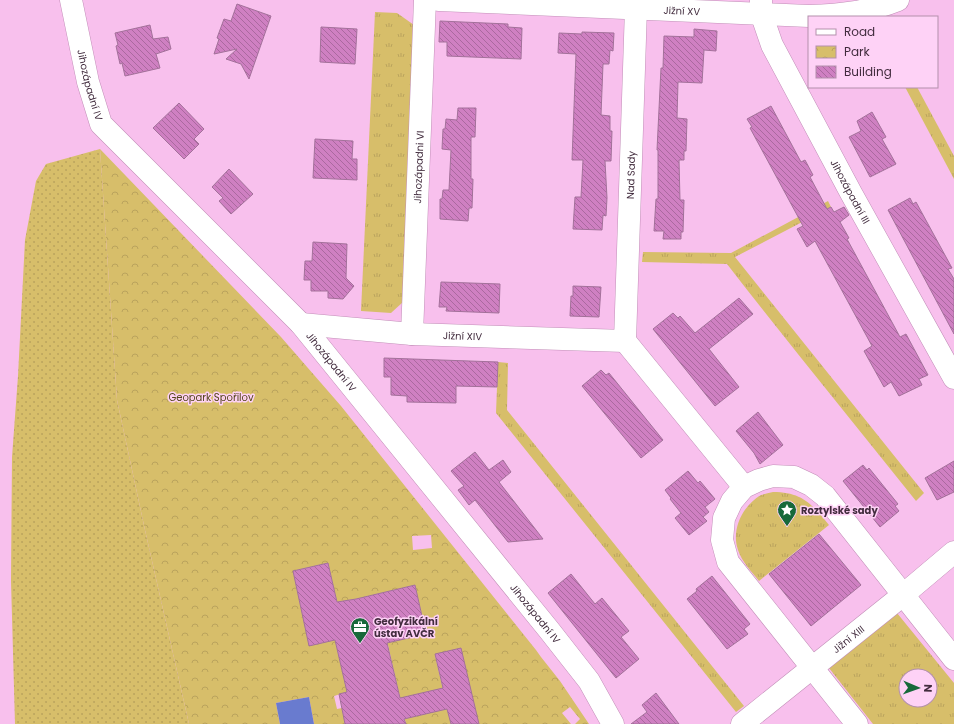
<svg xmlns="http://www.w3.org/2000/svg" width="954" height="724" viewBox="0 0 954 724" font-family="Poppins,sans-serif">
<defs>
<pattern id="grass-tufts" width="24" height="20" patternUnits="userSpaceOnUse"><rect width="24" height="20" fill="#d7be6a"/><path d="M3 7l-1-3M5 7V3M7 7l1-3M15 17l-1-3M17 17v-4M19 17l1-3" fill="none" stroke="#baa35d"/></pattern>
<pattern id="park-crowns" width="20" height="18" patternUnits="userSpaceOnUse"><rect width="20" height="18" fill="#d7be6a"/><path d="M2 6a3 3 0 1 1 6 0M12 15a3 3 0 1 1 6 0" fill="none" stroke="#baa35d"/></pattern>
<pattern id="garden-dots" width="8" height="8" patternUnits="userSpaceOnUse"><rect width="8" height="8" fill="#d7be6a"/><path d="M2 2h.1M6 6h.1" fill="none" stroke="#baa35d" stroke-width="1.8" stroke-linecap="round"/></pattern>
<pattern id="building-back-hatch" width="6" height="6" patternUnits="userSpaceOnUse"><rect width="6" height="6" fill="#cf80c2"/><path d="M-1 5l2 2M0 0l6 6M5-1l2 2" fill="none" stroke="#aa699f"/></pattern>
</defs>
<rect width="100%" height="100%" fill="#f8c0ed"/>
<g fill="url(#grass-tufts)" fill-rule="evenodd">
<polygon points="375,12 397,13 414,25 403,302 391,313 361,311"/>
<polygon points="905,87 917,87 954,156 954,179"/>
<path d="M828,201l3,6 -96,50 189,236 -8,8c-63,-79 -127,-157 -189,-237l-85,-2 1,-10 88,1z"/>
<polygon points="498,362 508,363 507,410 744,706 736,712 496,413"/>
<path d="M773,492c29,0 39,12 56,33l-70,56c-7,-9 -17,-19 -21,-31 -7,-20 4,-44 23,-55 4,-1 8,-2 12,-3z"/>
<path d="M897,613l57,70v41h-81l-44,-56zM906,676h24v24h-24z"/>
</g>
<path fill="url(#park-crowns)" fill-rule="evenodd" d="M100,149l181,188 60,69 195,244 5,7 19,24 29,43h-14l5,-5 -10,-12 -8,6 9,11h-92l-44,-69 16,69h-45l-18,-79 -3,-2 41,-9 -11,-49 -59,14 -19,3 -9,-39 -35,8 16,74 26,-5 12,52 -13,4 3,13 5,-1 3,16h-31l-5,-27 -33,6 4,21h-91l-44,-194 -28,-130zM431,535l1,13 -19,2 -1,-14z"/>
<polygon fill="url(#garden-dots)" points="100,149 117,400 145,530 189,724 15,724 11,581 12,457 18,376 25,240 36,181 46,164"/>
<polygon fill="#697bcf" points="309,697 314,724 280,724 276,703"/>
<g fill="url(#building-back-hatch)" stroke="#a3719a">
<polygon points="237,4 271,16 249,79 241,64 226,59 237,49 214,54 219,39 217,38 224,19 231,21"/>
<polygon points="440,21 508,24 508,27 522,28 521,59 447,56 447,42 439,42"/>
<polygon points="150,25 153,39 168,37 171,49 156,54 160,68 125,76 122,63 120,64 116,46 118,45 115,33"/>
<polygon points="321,27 357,29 355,64 320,62"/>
<polygon points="694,29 717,31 716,51 704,50 702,83 678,82 677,118 687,119 686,151 684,151 684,160 679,160 680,200 684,200 683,232 681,232 681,239 663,239 664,231 654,231 656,199 658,199 658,150 657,150 661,68 663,68 664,36 694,37"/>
<polygon points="582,32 614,33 613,51 610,50 609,64 603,64 601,115 610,116 610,131 612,131 611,161 605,161 607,198 606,216 603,215 602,230 573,229 575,197 581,197 583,160 572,160 576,54 558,53 559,33 582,34"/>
<polygon points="179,103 204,129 194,139 199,144 184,159 153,128"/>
<polygon points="771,106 801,162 805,160 813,175 810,177 827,209 831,207 834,212 844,207 849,215 840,222 849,238 847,239 900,337 906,334 928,375 919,379 922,385 899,396 891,382 884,387 864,351 872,346 815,241 807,247 797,229 803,226 750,128 752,127 747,119"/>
<polygon points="458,108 476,108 475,137 471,137 471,179 473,179 472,208 469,208 468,221 440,219 440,199 442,199 443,190 449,190 451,150 442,149 443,129 445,129 446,119 457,120"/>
<polygon points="872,112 886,137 882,139 896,164 870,177 849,137 861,131 857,121"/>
<polygon points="315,139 353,141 352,159 357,159 357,180 313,178"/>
<polygon points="229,169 253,194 231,214 219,201 223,198 212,187"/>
<polygon points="910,198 913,204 916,202 952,268 948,269 954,279 954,334 888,210"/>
<polygon points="313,242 347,244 346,278 354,286 343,299 328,298 328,291 311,291 311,280 304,280 305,261 312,261"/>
<polygon points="441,282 500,284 499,313 446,311 447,307 439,307"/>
<polygon points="573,286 601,287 599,317 570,316 571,296 573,296"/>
<polygon points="739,298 753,314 709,349 739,387 715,406 653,329 673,313 678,318 680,316 695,333"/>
<polygon points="384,358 498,362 497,387 456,386 456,403 407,402 407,396 391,395 391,377 384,377"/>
<polygon points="601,370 606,375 609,373 663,440 641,458 582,386"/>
<polygon points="758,412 783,445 760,464 754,453 736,431"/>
<polygon points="475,452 489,470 503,460 511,472 499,482 543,539 508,542 475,500 469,505 458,490 464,486 451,471"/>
<polygon points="954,461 954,492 937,500 925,478"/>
<polygon points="863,465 867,470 869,468 898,504 895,506 899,511 880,527 843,481"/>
<polygon points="688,471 698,483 700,481 715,499 705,507 709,512 703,517 707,521 689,535 675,518 681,513 670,499 671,498 665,490"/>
<polygon points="819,534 861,585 811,626 769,574"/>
<polygon points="328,563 337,602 356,599 415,585 426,634 387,643 400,698 443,688 435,654 461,648 479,724 451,724 447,709 404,719 406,724 345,724 339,694 347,692 335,640 309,646 293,571"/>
<polygon points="571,574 595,604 602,598 629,631 621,637 639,659 616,678 548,593"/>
<polygon points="712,576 750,624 744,629 748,634 727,649 687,599 697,591 696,589"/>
<polygon points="656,693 679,724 631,724 647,712 642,705"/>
</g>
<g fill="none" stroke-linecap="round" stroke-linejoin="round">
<defs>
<g id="minor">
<path id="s1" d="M71,0l17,82 13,42 200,200 248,306 40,51 24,43"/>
<path id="s2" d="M439,0l370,16c33,-1 59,-4 89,-16"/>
<path id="s3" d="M761,1v12l11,32 79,148 103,185"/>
<path id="s4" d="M301,324l111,10 213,7"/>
<path id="s5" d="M412,334l13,-334"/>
<path id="s6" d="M625,341l11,-333"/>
<polyline points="625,341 744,487"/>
<path id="s7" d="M742,724l161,-129 51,-43"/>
<polyline points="857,724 728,562 722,540 724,518 732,501 744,487 759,480 773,476 794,477 811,485 825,496 954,659"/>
</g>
</defs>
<use href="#minor" stroke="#c28eb8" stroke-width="23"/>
<use href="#minor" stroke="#fff" stroke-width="22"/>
</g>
<defs>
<symbol id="sight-pin" viewBox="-11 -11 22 30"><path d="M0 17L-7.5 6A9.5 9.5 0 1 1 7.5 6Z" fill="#17693a" stroke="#fed2f6"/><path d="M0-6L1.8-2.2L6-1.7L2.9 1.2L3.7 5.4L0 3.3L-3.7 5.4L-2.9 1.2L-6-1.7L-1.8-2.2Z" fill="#fff"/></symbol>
<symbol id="office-pin" viewBox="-11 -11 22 30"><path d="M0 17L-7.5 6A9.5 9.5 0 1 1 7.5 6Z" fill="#17693a" stroke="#fed2f6"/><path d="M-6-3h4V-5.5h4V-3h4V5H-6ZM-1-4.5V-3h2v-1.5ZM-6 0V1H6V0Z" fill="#fff"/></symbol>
</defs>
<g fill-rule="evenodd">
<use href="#sight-pin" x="776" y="499" width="22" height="30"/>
<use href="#office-pin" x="349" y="616" width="22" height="30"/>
</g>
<g text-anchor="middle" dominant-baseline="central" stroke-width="3" stroke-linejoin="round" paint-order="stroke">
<g font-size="10" fill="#422c3e" stroke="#fed2f6">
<text stroke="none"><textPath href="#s2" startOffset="243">Jižní XV</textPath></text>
<text stroke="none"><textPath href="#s1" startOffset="87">Jihozápadní IV</textPath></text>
<text stroke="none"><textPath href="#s5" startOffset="167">Jihozápadni VI</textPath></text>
<text stroke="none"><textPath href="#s6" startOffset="166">Nad Sady</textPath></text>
<text stroke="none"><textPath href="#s3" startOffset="212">Jihozápadní III</textPath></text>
<text stroke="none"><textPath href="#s4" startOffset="162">Jižní XIV</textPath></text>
<text stroke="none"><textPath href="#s1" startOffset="459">Jihozápadní IV</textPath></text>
<text stroke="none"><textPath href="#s1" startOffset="783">Jihozápadní IV</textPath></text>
<text stroke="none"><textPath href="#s7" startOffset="136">Jižní XIII</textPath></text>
</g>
<g font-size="10" fill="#53461a" stroke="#fed2f6">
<text x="211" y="397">Geopark Spořilov</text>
</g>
<g font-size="10" font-weight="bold" fill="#422c3e" stroke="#fed2f6" text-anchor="start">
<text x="801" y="510">Roztylské sady</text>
<text x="374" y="621">Geofyzikální<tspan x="374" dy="12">ústav AVČR</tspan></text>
</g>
</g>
<rect x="808" y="16" width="130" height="72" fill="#fed2f6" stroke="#b390ac"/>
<rect x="816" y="29" width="20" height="6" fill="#ffffff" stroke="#b390ac"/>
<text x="844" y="36" font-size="12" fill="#422c3e">Road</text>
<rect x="816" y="46" width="20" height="12" fill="url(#park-crowns)" stroke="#b390ac"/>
<text x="844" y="56" font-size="12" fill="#422c3e">Park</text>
<rect x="816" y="66" width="20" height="12" fill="url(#building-back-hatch)" stroke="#b390ac"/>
<text x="844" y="76" font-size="12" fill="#422c3e">Building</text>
<g transform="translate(918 688) rotate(92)"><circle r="19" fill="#fed2f6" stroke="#b390ac"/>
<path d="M0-3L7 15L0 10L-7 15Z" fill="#17693a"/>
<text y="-6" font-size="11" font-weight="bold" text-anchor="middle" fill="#422c3e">N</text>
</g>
</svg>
